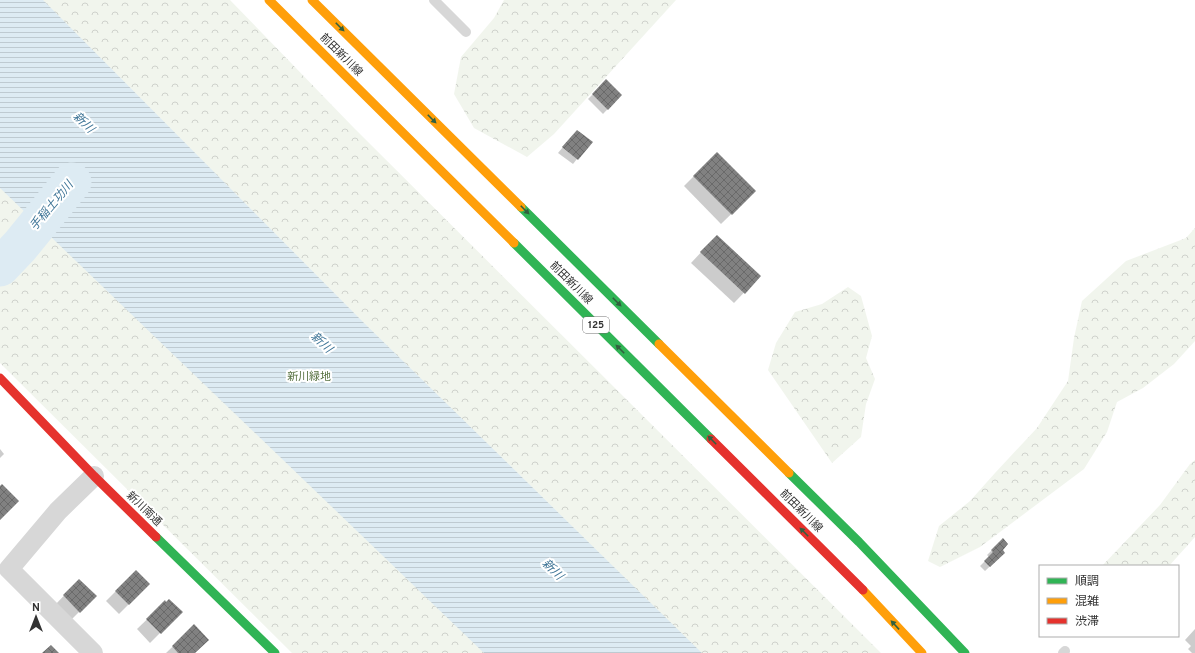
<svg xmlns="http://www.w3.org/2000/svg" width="1195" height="653" viewBox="0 0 1195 653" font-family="Overpass,'Noto Sans JP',sans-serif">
<defs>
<pattern id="forest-crowns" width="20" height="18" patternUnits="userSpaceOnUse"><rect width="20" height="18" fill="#f1f5ed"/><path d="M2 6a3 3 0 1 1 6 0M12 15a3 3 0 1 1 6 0" fill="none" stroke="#cfd2cc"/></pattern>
<pattern id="water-rules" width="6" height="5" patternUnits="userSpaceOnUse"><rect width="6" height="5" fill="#ddebf3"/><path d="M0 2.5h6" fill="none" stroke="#becad1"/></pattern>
<pattern id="building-cross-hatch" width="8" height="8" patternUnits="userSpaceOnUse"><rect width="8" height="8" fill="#818181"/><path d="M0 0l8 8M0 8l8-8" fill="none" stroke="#6a6a6a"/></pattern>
</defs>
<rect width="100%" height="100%" fill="#fff"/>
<g fill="url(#forest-crowns)">
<polygon points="0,0 230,0 355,129 881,653 292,653 0,363"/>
<polygon points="504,0 676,0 554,134 527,157 474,128 454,94 461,57 494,18"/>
<polygon points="1195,228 1195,341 1174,364 1143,388 1117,402 1107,432 1084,469 980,547 940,567 928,561 939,526 970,501 995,473 1037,428 1068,381 1074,338 1082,301 1126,261 1186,238"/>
<polygon points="848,287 861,296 872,336 866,358 875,379 866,404 861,437 832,463 768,370 776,343 795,312 822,304"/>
<polygon points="1195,460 1195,537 1169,566 1102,566 1160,505 1190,464"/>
</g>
<polygon fill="url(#water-rules)" points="0,0 43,0 363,322 702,653 484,653 0,188"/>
<g fill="#0003">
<polygon points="606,81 621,95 603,114 588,99"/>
<polygon points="572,136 577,159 573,164 558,153"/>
<polygon points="717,153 755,191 721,224 684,186"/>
<polygon points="707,246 760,276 734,303 691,263"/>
<polygon points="0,449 4,454 0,458"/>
<polygon points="1002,540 1001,550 1004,553 985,571 980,566 989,557 987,555"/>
<polygon points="136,571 149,584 119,614 106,601"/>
<polygon points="79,580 95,596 69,622 54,606"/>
<polygon points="165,602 181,612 150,643 137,629"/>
<polygon points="194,626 194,653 166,653"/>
<polygon points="1195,629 1195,653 1192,653 1188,649 1191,646 1185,640"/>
</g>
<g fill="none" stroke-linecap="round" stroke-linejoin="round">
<polyline stroke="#ddebf3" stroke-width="39" points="0,267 20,246 72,182"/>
</g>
<g fill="url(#building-cross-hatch)">
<polygon points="606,79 622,95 608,110 592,94"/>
<polygon points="577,130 593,142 578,160 562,147"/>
<polygon points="717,152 756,191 732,215 693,176"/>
<polygon points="717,235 761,276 745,294 700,252"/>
<polygon points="2,484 19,501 0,520 0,486"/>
<polygon points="1003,538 1008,544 1003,550 1005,553 990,567 984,561 993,552 991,550"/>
<polygon points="136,570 150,584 129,605 115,591"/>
<polygon points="79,579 97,596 80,613 63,595"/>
<polygon points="169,599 183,612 161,634 146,619 165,600 166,602"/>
<polygon points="194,624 209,640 195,653 178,653 172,646"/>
<polygon points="51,645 59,653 42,653"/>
</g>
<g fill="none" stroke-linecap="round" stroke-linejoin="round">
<g stroke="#d7d7d7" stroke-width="10">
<polyline points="434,0 466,32"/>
<polyline points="1063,653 1065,651"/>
</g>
<polyline stroke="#d7d7d7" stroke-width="20" points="93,653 9,569 58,511 94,476"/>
<g stroke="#30b455" stroke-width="9">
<polyline points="521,207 659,344"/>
<polyline points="514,243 711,439"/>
<polyline points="789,473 859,542 965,653"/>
<polyline points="156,537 275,653"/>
</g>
<g stroke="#ff9f0a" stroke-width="9">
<polyline points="269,0 514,243"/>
<polyline points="312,0 521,207"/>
<polyline points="659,344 789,473"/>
<polyline points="863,590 922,653"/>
</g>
<g stroke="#e5322d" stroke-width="9">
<polyline points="0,378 94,476 156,537"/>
<polyline points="711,439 863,590"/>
</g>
</g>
<defs><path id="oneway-solid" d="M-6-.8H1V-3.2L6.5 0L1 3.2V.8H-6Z"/></defs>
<g fill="#32603f">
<use href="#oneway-solid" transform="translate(340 27) rotate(45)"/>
<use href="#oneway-solid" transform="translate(432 119) rotate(45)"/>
<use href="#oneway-solid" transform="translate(525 210) rotate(45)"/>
<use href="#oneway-solid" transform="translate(617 302) rotate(45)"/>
<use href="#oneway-solid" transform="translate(620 349) rotate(-135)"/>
<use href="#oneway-solid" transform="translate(712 440) rotate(-135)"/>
<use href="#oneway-solid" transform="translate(804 532) rotate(-135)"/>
<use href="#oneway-solid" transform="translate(895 625) rotate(-133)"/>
</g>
<g text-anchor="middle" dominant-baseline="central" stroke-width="4" stroke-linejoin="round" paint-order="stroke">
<rect fill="#fff" stroke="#707070" stroke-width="1" x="583" y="317" width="26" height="16" rx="3"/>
<g font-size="10" font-weight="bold" fill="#333">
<text x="596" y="325">125</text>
</g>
<g font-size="11" fill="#333" stroke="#fff">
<text transform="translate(341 55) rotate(45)">前田新川線</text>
<text transform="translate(571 283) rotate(45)">前田新川線</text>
<text transform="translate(144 509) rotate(44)">新川南通</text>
<text transform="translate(801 511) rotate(45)">前田新川線</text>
</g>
<g font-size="11" fill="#56703f" stroke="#fff">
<text x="309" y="377">新川緑地</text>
</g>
<g font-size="12" font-style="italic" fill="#3f7597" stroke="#fff">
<text transform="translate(83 123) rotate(45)">新川</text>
<text transform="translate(52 206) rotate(-50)">手稲土功川</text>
<text transform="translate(321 343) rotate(43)">新川</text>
<text transform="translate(552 570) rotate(45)">新川</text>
</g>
</g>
<rect x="1039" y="565" width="140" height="72" fill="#ffffff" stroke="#adadad"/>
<rect x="1047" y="578" width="20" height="6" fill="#30b455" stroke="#adadad"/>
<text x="1075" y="585" font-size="12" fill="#333333">順調</text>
<rect x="1047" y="598" width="20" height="6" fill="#ff9f0a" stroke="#adadad"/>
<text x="1075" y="605" font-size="12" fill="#333333">混雑</text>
<rect x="1047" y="618" width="20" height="6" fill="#e5322d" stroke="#adadad"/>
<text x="1075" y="625" font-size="12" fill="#333333">渋滞</text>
<g transform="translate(36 617)" stroke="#ffffff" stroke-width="3" paint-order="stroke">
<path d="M0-3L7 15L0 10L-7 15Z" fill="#333333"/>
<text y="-6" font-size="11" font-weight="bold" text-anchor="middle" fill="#333333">N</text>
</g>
</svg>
